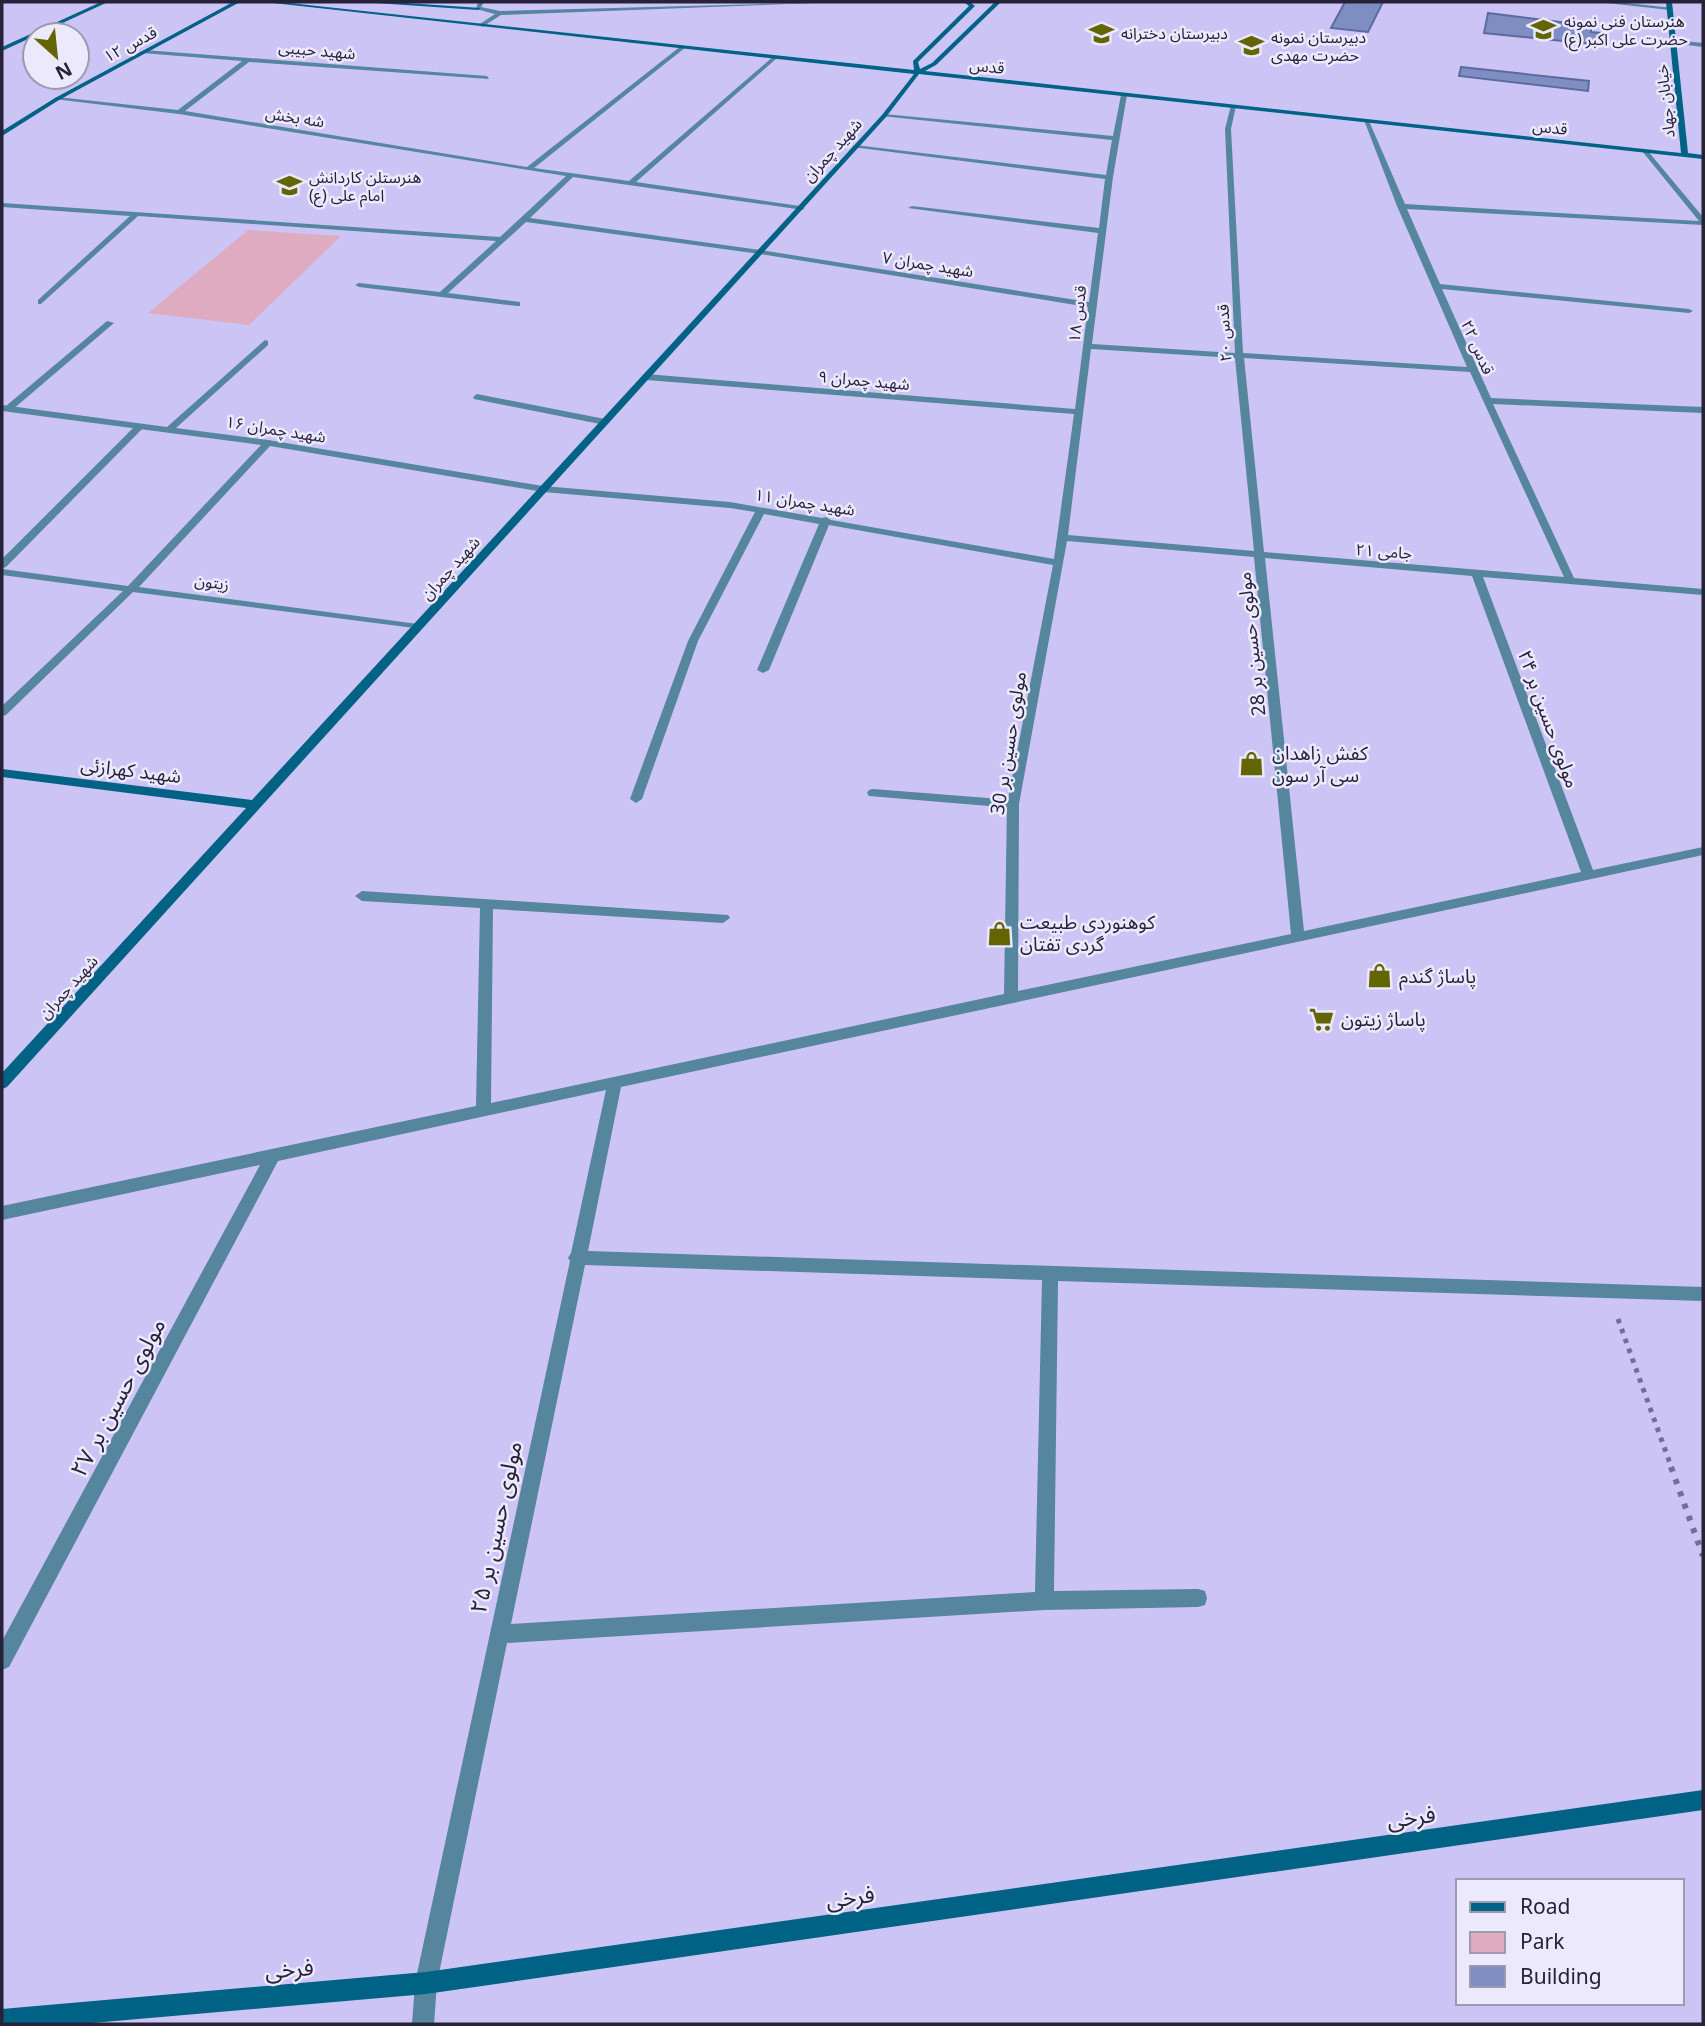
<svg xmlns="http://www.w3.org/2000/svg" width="1705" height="2026" viewBox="0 0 1705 2026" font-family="'Noto Sans','Noto Sans Arabic',sans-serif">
<rect width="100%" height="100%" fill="#ccc4f5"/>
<polygon fill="#dfabc0" points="248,230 341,236 249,325 148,313"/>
<g fill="#7f8ec2" stroke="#5c6aa0" stroke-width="2">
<polygon points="1345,2 1383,2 1368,32 1331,28"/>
<polygon points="1488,13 1591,26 1591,32 1601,33 1601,45 1484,33"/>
<polygon points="1461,67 1589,81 1588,91 1459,76"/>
</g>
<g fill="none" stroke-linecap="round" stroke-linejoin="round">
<polyline stroke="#756e92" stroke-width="5" stroke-dasharray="4.5 6" stroke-linecap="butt" points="1618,1319 1672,1469"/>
<polyline stroke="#756e92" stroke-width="6" stroke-dasharray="5 8" stroke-linecap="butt" points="1671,1467 1703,1556"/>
<g fill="#56859e" fill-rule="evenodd">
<polygon points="107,321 114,323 12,410 6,410 6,406"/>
<polygon points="137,424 145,426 6,567 2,568 2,559"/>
<polygon points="873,789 1013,800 1019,804 1013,808 869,796 867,793 869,790"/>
</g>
<g fill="#56859e" fill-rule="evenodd">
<polygon points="478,2 484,2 481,7 500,11 842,2 501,15 482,27 480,24 495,14 476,9"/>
<polygon points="1598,2 1617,2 1673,8 1670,10"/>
<polygon points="1673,40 1703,43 1703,47 1671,43"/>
<path d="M681,46l5,1 -152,121 95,13 146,-126 2,3 -141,124 164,24 4,2 -1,2 -230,-33 -43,41 230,32 329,52 9,-69 -190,-25 4,-2 187,22 6,-49 -253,-32 3,-2 251,30 6,-35 -231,-24 3,-2 229,22 8,-41 3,-2 3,2 -14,82 -21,167 143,9 -10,-224 6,-24 5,1 -5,23 12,224 224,14 -70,-161 -33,-86 5,1 36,83 294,17 -57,-70 5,-1 56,67v8l-296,-16 33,75 249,25 4,2 -4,2 -247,-24 49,109 212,9v6l-210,-9 81,174 129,11v6l-220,-18 110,293 110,-23v8l-1082,232 -33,164 1115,36v14l-645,-20 -4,310 144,-2 7,2 2,7 -2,7 -7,2 -154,3 -537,33 -70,340 -3,41h-22l3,-41 155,-722 -2,-3 3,-5 35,-163 -328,71 -269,506 -7,3v-29l258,-476 -258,55v-14l474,-100 4,-198 -118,-7 -7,-5 7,-5 366,24 2,3 -7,5 -230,-14 -2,194 513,-109 3,-190 46,-239 -224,-40 -60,145 -6,3 -6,-3 62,-146 -55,-10 -66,127 -56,158 -6,4 -6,-4 58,-158 67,-129 -25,-4 -187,-16 -273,-46 -131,141 279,37 5,3 -1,2 -289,-37 -127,123 -4,1v-10l121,-115 -121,-16v-6l126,17 133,-141 -259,-34v-6l165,22 98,-87 3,1v4l-92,83 92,12 275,46 187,16 92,16 4,-1 5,3 223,39 20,-145 -428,-34 -4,-3 4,-3 429,35 13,-102 -328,-53 -234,-32 -78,71 72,9v4h-3l-158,-19 -4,-2 4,-2 81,9 56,-51 -358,-25 -97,88h-3v-4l92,-84 -128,-9v-4l498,34 66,-61 -387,-62 -125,-15 3,-2 121,13 64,-49 -100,-8 2,-3 343,26 2,3 -240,-17 -64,49 342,56zM1091,349l144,9 19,193 -186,-16zM1244,358l226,14 94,205 -300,-25zM1067,541l187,16 37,377 -273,57 1,-187zM1265,558l207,18 109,296 -277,59zM585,1265l457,15 -7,312 -524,32z"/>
<polygon points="477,394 605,419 610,422 605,425 474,399 473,397"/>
</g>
<g fill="#006285" fill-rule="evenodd">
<polygon points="101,2 108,2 2,51 2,47"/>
<polygon points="233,2 240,2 59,100 2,136 2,131 55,98"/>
<polygon points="264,2 280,2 914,70 913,61 969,6 964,2 970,2 975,6 918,62 920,69 932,63 995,2 1001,2 936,65 925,71 1681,153 1666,2 1672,2 1688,153 1703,155 1703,159 919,74 886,117 7,1087 2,1089 2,1073 246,808 2,777 2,769 252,800 882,115 914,74"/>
<polygon points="361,2 391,2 481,8 478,10"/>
<polygon points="1703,1790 1703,1810 426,1994 81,2024 2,2024 2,2009 426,1972"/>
</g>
</g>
<defs>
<symbol id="school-bare" viewBox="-9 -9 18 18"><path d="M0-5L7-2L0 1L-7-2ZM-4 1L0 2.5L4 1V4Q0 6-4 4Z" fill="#626501" stroke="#ece9fc" stroke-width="2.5" paint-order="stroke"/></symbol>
<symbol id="shop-bare" viewBox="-9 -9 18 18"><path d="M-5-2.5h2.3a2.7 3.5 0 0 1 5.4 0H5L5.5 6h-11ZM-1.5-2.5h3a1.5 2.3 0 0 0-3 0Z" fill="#626501" stroke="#ece9fc" stroke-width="2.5" paint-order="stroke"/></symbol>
<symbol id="supermarket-bare" viewBox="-9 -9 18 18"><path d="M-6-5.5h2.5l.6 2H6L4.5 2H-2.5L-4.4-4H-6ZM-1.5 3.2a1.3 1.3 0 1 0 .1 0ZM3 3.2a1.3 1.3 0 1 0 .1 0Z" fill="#626501" stroke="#ece9fc" stroke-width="2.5" paint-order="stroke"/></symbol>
</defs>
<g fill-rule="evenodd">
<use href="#school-bare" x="1526" y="12" width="35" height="35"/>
<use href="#school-bare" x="1084" y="16" width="35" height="35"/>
<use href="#school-bare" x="1234" y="28" width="35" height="35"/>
<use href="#school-bare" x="272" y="168" width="35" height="35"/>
<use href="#shop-bare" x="1234" y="746" width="35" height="35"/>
<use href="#shop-bare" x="982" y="916" width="35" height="35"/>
<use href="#shop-bare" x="1362" y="958" width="35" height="35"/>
<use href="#supermarket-bare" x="1304" y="1002" width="35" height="35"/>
</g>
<g text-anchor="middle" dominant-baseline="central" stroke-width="5" stroke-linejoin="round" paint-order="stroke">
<g font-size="16" fill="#27223a" stroke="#ece9fc" text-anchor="start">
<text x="1564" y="21">هنرستان فنی نمونه<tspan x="1564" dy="18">حضرت علی اکبر (ع)</tspan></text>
<text x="1121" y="33">دبیرستان دخترانه</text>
<text x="1271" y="37">دبیرستان نمونه<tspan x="1271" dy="18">حضرت مهدی</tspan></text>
<text x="309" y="177">هنرستلن کاردانش<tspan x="309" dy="18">امام علی (ع)</tspan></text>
</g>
<g font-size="16" fill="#27223a" stroke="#ece9fc">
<text transform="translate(130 44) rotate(-28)">قدس ۱۲</text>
<text transform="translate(317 50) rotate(5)">شهید حبیبی</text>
<text transform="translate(987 66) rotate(6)">قدس</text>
<text transform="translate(1665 101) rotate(-96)">خیابان جهاد</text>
<text transform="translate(295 117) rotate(9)">شه بخش</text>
<text transform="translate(1550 127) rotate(6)">قدس</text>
<text transform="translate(832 150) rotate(-48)">شهید چمران</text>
<text transform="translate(928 264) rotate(9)">شهید چمران ۷</text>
<text transform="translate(1077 314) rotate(-83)">قدس ۱۸</text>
<text transform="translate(1224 333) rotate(-93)">قدس ۲۰</text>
<text transform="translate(1478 347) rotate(66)">قدس ۲۲</text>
<text transform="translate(864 380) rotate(5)">شهید چمران ۹</text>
<text transform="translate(276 429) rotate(9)">شهید چمران ۱۶</text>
<text transform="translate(805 502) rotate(9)">شهید چمران ۱۱</text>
<text transform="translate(1384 551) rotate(4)">جامی ۲۱</text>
<text transform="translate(450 568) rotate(-48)">شهید چمران</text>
<text transform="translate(212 582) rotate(8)">زیتون</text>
<text transform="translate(68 987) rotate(-48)">شهید چمران</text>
</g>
<g font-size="19" fill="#27223a" stroke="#ece9fc">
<text transform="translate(1251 644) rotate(-96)">مولوی حسین بر 28</text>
<text transform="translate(1549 719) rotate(70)">مولوی حسین بر ۲۴</text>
<text transform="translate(1008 743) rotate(-81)">مولوی حسین بر 30</text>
<text transform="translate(131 770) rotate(7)">شهید کهرازئی</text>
</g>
<g font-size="19" fill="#27223a" stroke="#ece9fc" text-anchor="start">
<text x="1272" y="753">کفش زاهدان<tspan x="1272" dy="22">سی آر سون</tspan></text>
<text x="1020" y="922">کوهنوردی طبیعت<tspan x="1020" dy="22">گردی تفتان</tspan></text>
<text x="1399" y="976">پاساژ گندم</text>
<text x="1341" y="1019">پاساژ زیتون</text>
</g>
<g font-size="23" fill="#27223a" stroke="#ece9fc">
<text transform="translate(117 1397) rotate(-62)">مولوی حسین بر ۲۷</text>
<text transform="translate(495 1527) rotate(-78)">مولوی حسین بر ۲۵</text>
<text transform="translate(1411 1816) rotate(-8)">فرخی</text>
<text transform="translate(850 1896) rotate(-8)">فرخی</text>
<text transform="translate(289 1968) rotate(-5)">فرخی</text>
</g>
</g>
<rect width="1705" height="2026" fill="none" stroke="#27223a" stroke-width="7"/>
<rect x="1456" y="1879" width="228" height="126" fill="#ece9fc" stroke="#9d99ae" stroke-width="2"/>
<rect x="1470" y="1902" width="35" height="10" fill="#006285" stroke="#9d99ae" stroke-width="2"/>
<text x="1520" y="1914" font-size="21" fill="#27223a">Road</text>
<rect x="1470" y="1932" width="35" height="21" fill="#dfabc0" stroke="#9d99ae" stroke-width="2"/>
<text x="1520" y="1949" font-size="21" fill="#27223a">Park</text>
<rect x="1470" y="1966" width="35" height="21" fill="#7f8ec2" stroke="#9d99ae" stroke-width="2"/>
<text x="1520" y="1984" font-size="21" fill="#27223a">Building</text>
<g transform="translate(56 56) rotate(153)"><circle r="33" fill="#ece9fc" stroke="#9d99ae" stroke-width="2"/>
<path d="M0-5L12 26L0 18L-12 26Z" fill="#626501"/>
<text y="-10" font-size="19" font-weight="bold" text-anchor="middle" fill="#27223a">N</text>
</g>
</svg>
